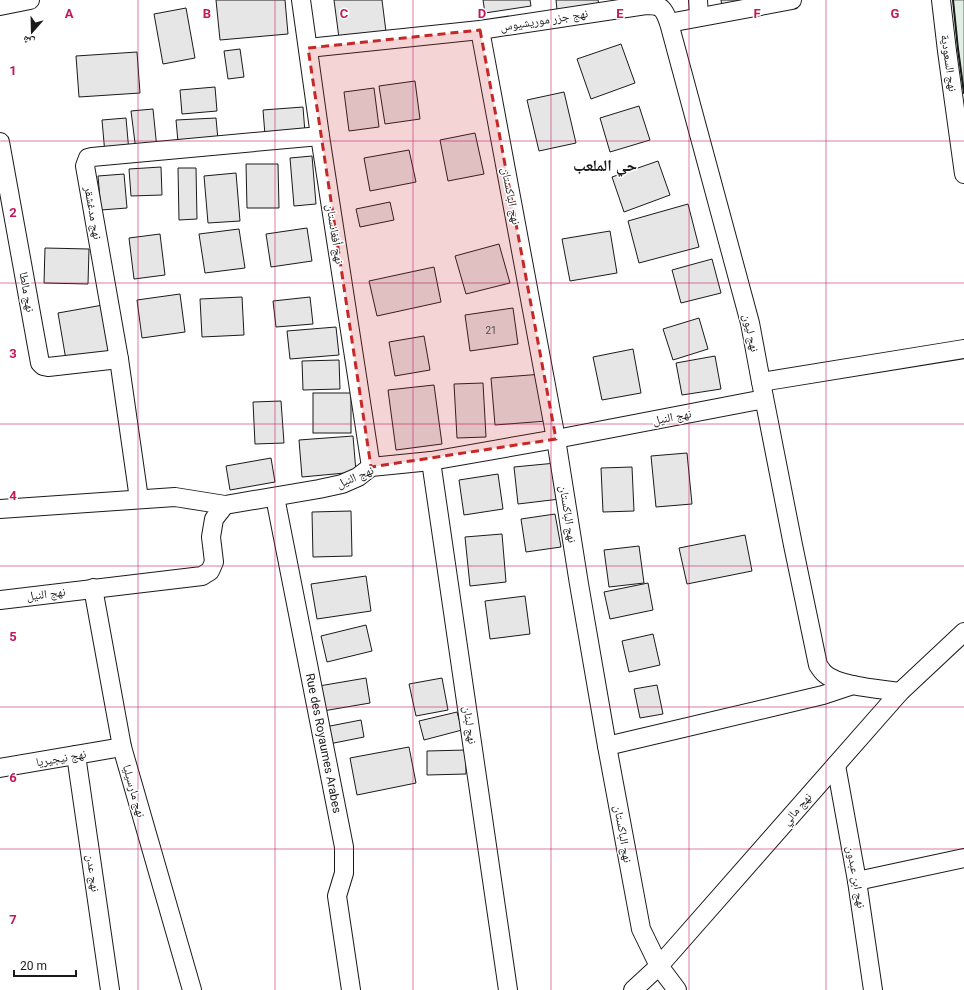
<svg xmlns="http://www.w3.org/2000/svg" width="964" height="990" viewBox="0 0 964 990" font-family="Roboto,'Noto Naskh Arabic',sans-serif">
<rect width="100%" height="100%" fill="#fff"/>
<polygon fill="#e0efe3" stroke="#6a6a6a" points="953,0 964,0 964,93 958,49"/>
<g fill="#e6e6e6" stroke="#1a1a1a">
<polygon points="216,0 285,0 288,34 220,40"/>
<polygon points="334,0 382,0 386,32 339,38"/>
<polygon points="483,0 530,0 531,6 485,13"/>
<polygon points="556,0 598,0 599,5 557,10"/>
<polygon points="721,0 753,0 722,7"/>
<polygon points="186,8 195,58 163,64 154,14"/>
<polygon points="621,44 635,83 591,99 577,59"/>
<polygon points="240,49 244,77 228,79 224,51"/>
<polygon points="137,52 140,93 79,97 76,56"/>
<polygon points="415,81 420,119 385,124 379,86"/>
<polygon points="215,87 217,111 182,114 180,90"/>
<polygon points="374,88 379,127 349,131 344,92"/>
<polygon points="564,92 576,143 539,151 527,100"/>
<polygon points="639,106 650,140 610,152 600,118"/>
<polygon points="303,107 305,133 265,135 263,110"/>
<polygon points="153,109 157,149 136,151 131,111"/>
<polygon points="126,118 129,152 105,154 102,120"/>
<polygon points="216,118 218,140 178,142 176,120"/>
<polygon points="475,133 484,174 448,181 440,140"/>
<polygon points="409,150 416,182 370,191 364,158"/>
<polygon points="312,156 316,204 294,206 290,158"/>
<polygon points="658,161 670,195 624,212 612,177"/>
<polygon points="246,164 278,164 279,208 247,208"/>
<polygon points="161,167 162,195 131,196 129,169"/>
<polygon points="178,168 196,168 197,219 179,220"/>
<polygon points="236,173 240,221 208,223 204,176"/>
<polygon points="124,174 127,208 101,210 98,176"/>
<polygon points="390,202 394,220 360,227 356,209"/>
<polygon points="688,204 699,247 639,263 628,221"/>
<polygon points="307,228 312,261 271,267 266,234"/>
<polygon points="239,229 245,268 205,273 199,234"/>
<polygon points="610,231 617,273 570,281 562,239"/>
<polygon points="160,234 165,275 134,279 129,238"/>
<polygon points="499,244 510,283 466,294 455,256"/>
<polygon points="45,248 89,249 88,284 44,283"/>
<polygon points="712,259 721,293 681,303 672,270"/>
<polygon points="434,267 441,302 377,316 369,281"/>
<polygon points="180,294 185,332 142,338 137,300"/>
<polygon points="242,297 244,335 202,337 200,299"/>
<polygon points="310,297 313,324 276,327 273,301"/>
<polygon points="103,305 111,352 66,360 58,313"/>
<polygon points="513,308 518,344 470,351 465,315"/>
<polygon points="699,318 708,349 673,360 663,329"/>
<polygon points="336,327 339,355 290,359 287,331"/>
<polygon points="424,336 430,370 395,376 389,342"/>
<polygon points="633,349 641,393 602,400 593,357"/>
<polygon points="715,356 721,389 682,395 676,363"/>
<polygon points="339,360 340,389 303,390 302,361"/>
<polygon points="543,374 547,421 495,425 491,378"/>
<polygon points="483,383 486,437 457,438 454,384"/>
<polygon points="434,385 442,444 396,450 388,390"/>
<rect x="313" y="393" width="38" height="40"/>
<polygon points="281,401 284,443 255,444 253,402"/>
<polygon points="353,436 356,472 302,477 299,440"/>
<polygon points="687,453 692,504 656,507 651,456"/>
<polygon points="271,458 275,482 230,490 226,466"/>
<polygon points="556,463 560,499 518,504 514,467"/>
<polygon points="632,467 634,511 603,512 601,468"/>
<polygon points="498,474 503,509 464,515 459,480"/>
<polygon points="351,511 352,556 313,557 312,512"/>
<polygon points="555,514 561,547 526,552 521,519"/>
<polygon points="502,534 506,582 470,586 465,537"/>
<polygon points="745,535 752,571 687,584 679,548"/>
<polygon points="639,546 644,583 609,587 604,550"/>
<polygon points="366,576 371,611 317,619 311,584"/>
<polygon points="648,583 653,610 610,619 604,592"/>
<polygon points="525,596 530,634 490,639 485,601"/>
<polygon points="366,625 372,651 327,662 321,636"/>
<polygon points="653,634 660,665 629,672 622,641"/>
<polygon points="366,678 370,703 323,711 319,686"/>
<polygon points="442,678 448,710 416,716 409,684"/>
<polygon points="657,685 663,714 640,718 634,689"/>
<polygon points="457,712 462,730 424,740 419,721"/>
<polygon points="361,720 364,737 329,744 325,727"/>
<polygon points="409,747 416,783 357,795 350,758"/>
<polygon points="466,750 466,774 427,775 427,751"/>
</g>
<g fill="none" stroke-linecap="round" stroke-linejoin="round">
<defs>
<g id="minor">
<polyline points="301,0 320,136 371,467"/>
<polyline points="698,0 699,17"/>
<polyline points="941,0 947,51 964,174"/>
<polyline points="0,6 30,0"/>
<polyline points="669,23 792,0"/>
<polyline points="480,30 556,439 579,584 607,746 641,929 659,966 677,990"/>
<path d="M308,48l172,-18 166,-25c16,0 18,4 23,18l81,300 11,59 32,163 25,120c2,3 4,6 6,8 13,13 56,16 76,19"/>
<polyline points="0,142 40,363 43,366 48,367 119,359"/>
<polyline points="761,382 964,349"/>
<polyline points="431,461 508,990"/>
<path id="s1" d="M275,497l69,350v26l-7,23 14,94"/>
<polyline points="139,499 119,359 85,166 88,158 92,157 320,136"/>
<polyline points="0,509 175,497 225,505"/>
<polyline points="93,588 122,747 192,990"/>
<polyline points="0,600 202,576 210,571 214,562 211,537 214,519 225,505 319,489 342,484 358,477 371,467 431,461 556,439 764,399"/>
<polyline points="607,746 823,695 853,685"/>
<polyline points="76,755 110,990"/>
<polyline points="836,765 857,881 873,990"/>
<polyline points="0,768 122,747"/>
<polyline points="857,881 964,858"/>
<polyline points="633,990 659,966 900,692 964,632"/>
</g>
</defs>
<use href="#minor" stroke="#1a1a1a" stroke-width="20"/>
<use href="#minor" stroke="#fff" stroke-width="18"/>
<polyline stroke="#1a1a1a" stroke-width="2" points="953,0 958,49 964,93"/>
</g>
<path fill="#c62828" fill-opacity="0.2" stroke="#c62828" stroke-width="3" stroke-dasharray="8 5" stroke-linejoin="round" d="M480,30l76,409 -185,28 -63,-419z"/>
<path fill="none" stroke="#c2185b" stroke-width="1" stroke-opacity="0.55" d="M138,0v990M275,0v990M413,0v990M551,0v990M689,0v990M826,0v990M0,141h964M0,283h964M0,424h964M0,566h964M0,707h964M0,849h964"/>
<g text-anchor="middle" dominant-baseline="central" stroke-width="3" stroke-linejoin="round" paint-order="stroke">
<g font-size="10" fill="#4d4d4d">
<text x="491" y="330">21</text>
</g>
<g font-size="12" fill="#1a1a1a" stroke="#fff">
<text transform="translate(544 20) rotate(-9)">نهج جزر موريشيوس</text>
<text transform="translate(949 63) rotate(82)">نهج السعودية</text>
<text transform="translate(511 196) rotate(79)">نهج الباكستان</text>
<text transform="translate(93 213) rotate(80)">نهج مدغشقر</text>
<text transform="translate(335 234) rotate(81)">نهج أفغانستان</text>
<text transform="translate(27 292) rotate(80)">نهج مالطا</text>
<text transform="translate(751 333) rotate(78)">نهج ليون</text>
<text transform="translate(672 417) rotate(-11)">نهج النيل</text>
<text transform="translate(355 477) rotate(-23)">نهج النيل</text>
<text transform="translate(568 514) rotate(81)">نهج الباكستان</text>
<text transform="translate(46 594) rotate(-7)">نهج النيل</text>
<text transform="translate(470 725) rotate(82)">نهج لبنان</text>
<text stroke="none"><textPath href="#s1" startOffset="251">Rue des Royaumes Arabes</textPath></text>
<text transform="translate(61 758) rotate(-10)">نهج نيجيريا</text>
<text transform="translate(134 791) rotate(74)">نهج مارسيليا</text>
<text transform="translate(797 809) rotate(-49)">نهج مالي</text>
<text transform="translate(623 834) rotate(80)">نهج الباكستان</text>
<text transform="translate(93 873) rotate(82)">نهج عدن</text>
<text transform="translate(856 877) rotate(80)">نهج ابن عبدون</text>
</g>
<g font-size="16" font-weight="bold" fill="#1a1a1a" stroke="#fff">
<text x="605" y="165">حي الملعب</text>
</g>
</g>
<g font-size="13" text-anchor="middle" font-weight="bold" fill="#c2185b" stroke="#fff" stroke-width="3" stroke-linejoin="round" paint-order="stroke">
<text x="69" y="18">A</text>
<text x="207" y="18">B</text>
<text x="344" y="18">C</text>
<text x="482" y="18">D</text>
<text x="620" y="18">E</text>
<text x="757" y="18">F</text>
<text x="895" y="18">G</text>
<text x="13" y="75">1</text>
<text x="13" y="217">2</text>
<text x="13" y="358">3</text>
<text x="13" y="500">4</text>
<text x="13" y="641">5</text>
<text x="13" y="782">6</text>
<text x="13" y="924">7</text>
</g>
<g transform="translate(32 32) rotate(200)" stroke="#ffffff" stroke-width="3" paint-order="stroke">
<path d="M0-3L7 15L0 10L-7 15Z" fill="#1a1a1a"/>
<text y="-6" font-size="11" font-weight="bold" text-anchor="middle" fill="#1a1a1a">ش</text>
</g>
<path d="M14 970v6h62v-6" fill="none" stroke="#1a1a1a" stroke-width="2"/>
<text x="20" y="970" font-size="12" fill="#1a1a1a" stroke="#ffffff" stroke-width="3" paint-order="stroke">20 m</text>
</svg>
